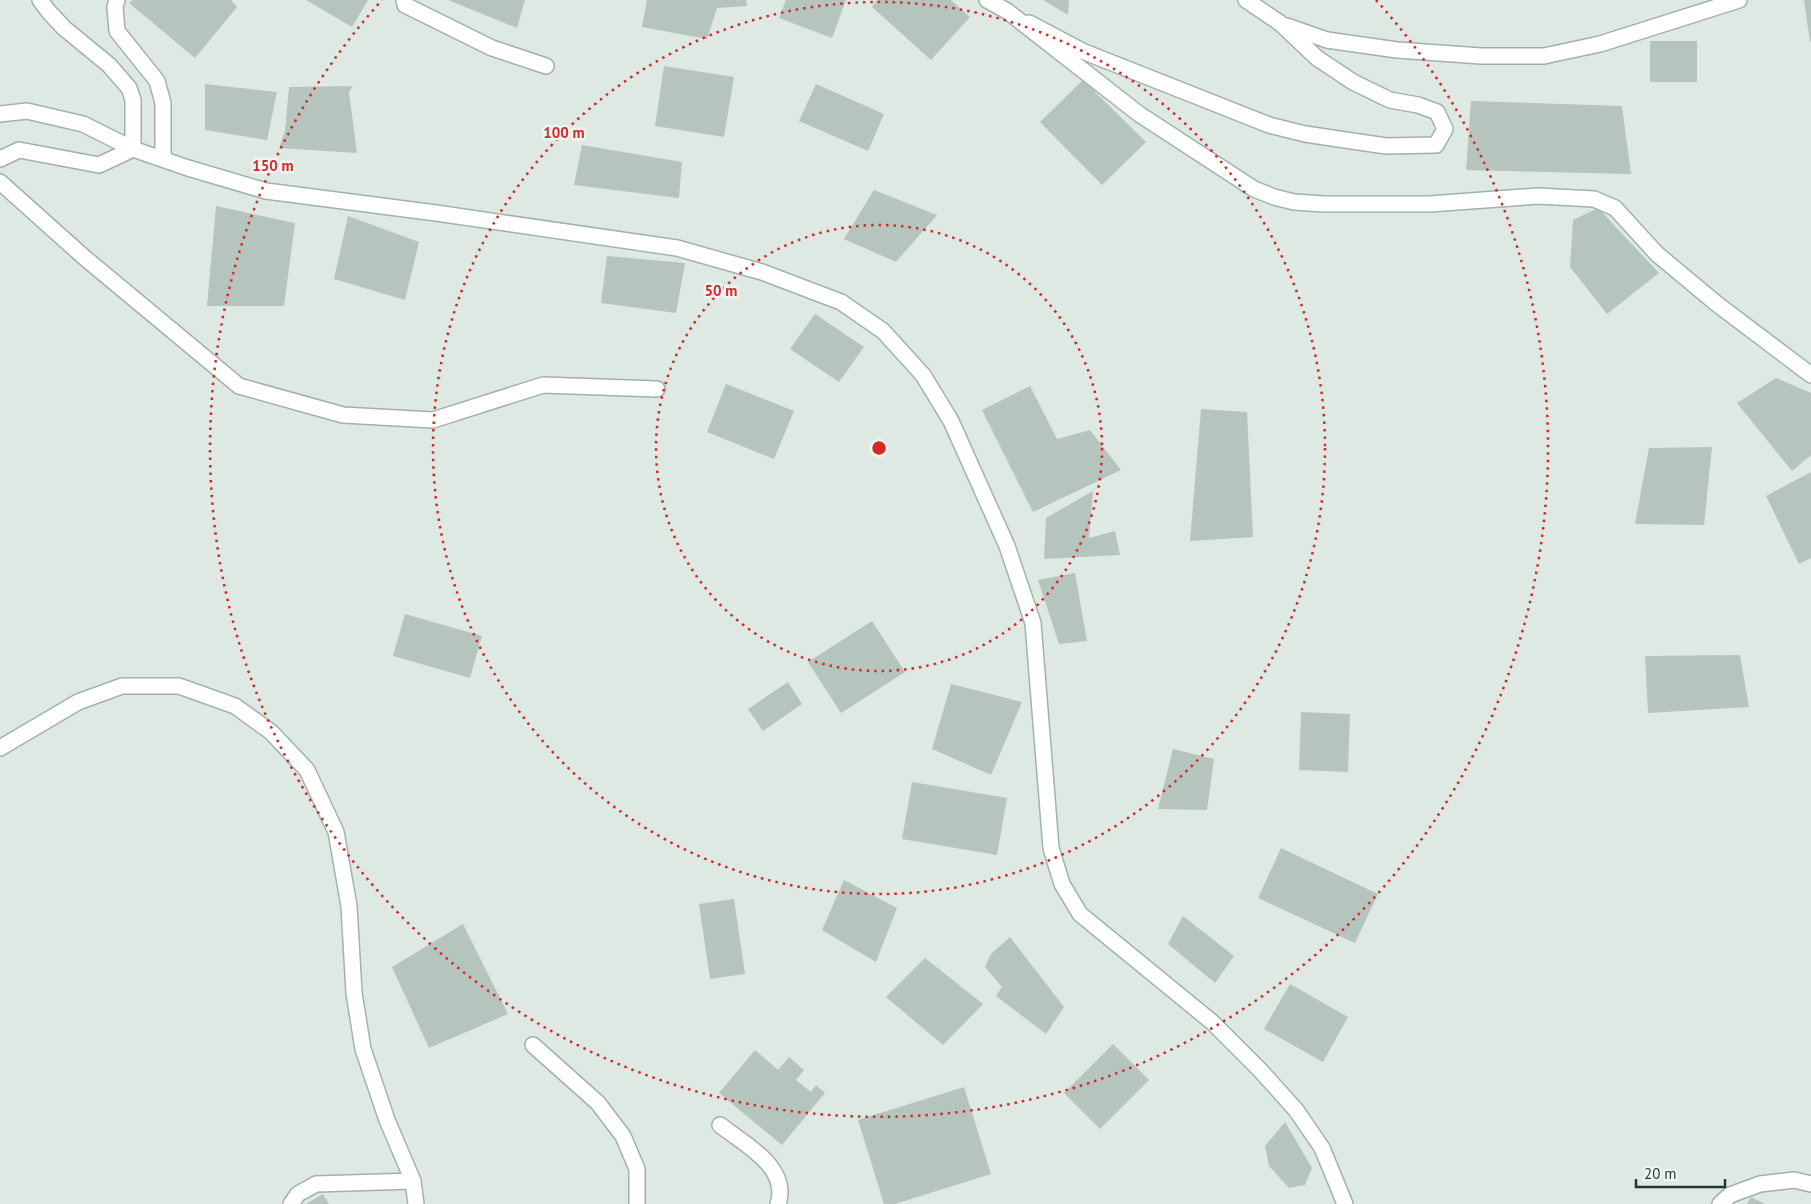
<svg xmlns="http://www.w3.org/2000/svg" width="1811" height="1204" viewBox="0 0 1811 1204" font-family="'PT Sans',sans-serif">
<rect width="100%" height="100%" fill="#dfe9e4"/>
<g fill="#b5c4bd">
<polygon points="133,0 231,0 237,7 195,58 129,3"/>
<polygon points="306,0 368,0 352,27"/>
<polygon points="448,0 525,0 517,28"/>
<polygon points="647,0 746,0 747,6 717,8 707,39 642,27"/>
<polygon points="786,0 846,0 832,38 779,18"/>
<polygon points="877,0 951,0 970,17 931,60 872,7"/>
<polygon points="1043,0 1069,0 1068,15"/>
<polygon points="1804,0 1811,0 1811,42 1810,42"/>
<rect x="1650" y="41" width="47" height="41"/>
<polygon points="664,66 734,77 724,137 655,126"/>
<polygon points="1083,80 1146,142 1102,185 1040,122"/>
<polygon points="205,84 277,92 267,140 205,130"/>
<polygon points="816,84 884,114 868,151 799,121"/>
<polygon points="353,86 349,92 357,153 279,148 285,131 289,87"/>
<polygon points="1471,101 1622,106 1631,174 1466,170"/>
<polygon points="582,145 682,162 679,198 574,185"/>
<polygon points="874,190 937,215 896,262 844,239"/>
<polygon points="216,206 295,223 284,306 207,306"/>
<polygon points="1598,208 1659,273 1607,314 1570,267 1573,220"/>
<polygon points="348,216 419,242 405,300 334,279"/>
<polygon points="607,256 685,263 676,313 601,303"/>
<polygon points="815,314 864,347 839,382 790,349"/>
<polygon points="1776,378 1811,393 1811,455 1792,471 1737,403"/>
<polygon points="726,384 794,411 774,459 707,432"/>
<polygon points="1030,386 1057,439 1090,430 1121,470 1033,512 982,410"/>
<polygon points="1201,409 1247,412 1253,537 1190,541"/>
<polygon points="1712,447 1704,525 1635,524 1649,448"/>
<polygon points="1811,472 1811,558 1799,564 1766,496"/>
<polygon points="1093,491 1089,538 1115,531 1120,555 1044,559 1046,518"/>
<polygon points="1075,573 1087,641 1059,644 1038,580"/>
<polygon points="405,614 482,636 470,678 393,656"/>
<polygon points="872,621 905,672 841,713 808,662"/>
<polygon points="1740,655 1749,707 1648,713 1645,656"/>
<polygon points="788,682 802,704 763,731 748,709"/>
<polygon points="951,684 1022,702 991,775 932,749"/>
<polygon points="1301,712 1350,714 1348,772 1299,770"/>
<polygon points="1173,749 1214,759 1207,810 1158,809"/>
<polygon points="912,782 1007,798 997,855 902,839"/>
<polygon points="1281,848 1378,894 1355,943 1258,898"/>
<polygon points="844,880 897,908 876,962 822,930"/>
<polygon points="734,899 745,974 710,979 699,904"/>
<polygon points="1183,916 1234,956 1215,983 1168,944"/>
<polygon points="463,924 508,1014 429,1048 392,967"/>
<polygon points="1010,937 1064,1007 1046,1034 996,996 1002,987 985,967 991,954"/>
<polygon points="925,958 983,1004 943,1045 886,997"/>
<polygon points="1290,984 1348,1017 1323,1062 1264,1029"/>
<polygon points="1113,1044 1149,1080 1100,1129 1064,1093"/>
<polygon points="755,1050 778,1070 789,1057 804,1070 796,1080 811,1092 816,1085 825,1093 782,1145 719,1093"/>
<polygon points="964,1087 991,1174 895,1204 884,1204 858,1120"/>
<polygon points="1285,1122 1312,1168 1305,1185 1289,1188 1269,1166 1265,1146"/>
<polygon points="323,1194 329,1204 306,1204"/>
<polygon points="1751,1197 1765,1204 1747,1204"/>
</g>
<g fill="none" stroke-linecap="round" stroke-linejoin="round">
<defs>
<g id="lane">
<polyline points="0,159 19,150 99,165 133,149"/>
<polyline points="0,182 85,258 239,386 343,415 433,420 543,385 657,389"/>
</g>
<g id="street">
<polyline points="40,0 49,12 64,28 109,65 129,88 133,100 133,149"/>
<polyline points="117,0 115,7 117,31 157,81 163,103 163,159"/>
<polyline points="404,0 405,5 492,48 546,66"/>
<polyline points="1029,23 1082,51 1269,125 1305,134 1386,146 1436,145 1445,129 1437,112 1418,105 1390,100 1353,82 1317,58 1280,23 1246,0"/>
<polyline points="1287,26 1327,40 1397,50 1481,56 1544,56 1600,44 1739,0"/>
<polyline points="533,1045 598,1103 623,1136 637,1169 637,1204"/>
<path d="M720,1125c24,19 70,42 58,79"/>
<polyline points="291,1204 298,1194 316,1184 413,1181"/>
<polyline points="1720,1204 1730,1195 1760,1184 1794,1180 1811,1184"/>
</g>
<g id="secondary">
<polyline points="987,0 1007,11 1139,114 1254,189 1274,197 1294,202 1324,204 1430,204 1538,196 1594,199 1615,208 1657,254 1717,304 1811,375"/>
<polyline points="0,114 27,111 83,124 133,149 188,168 266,191 436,213 677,248 762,272 841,302 883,331 923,375 951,421 1007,546 1033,623 1051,848 1062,884 1080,914 1212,1022 1260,1070 1296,1110 1322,1148 1345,1204"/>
<polyline points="0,748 78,702 122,686 179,686 235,706 271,732 307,770 336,832 349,906 354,993 363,1049 387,1120 413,1181 416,1204"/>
</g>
</defs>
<use href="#lane" stroke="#a2b0ab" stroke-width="18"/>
<use href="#street" stroke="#a2b0ab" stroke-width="18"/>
<use href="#secondary" stroke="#9fb4ab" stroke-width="18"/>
<use href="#lane" stroke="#fff" stroke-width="15"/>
<use href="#street" stroke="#fff" stroke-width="15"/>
<use href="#secondary" stroke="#fff" stroke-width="15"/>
</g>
<g fill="none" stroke="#d62828" stroke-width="2.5" stroke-dasharray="2.5 5">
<circle cx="879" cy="448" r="223"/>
<circle cx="879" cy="448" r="446"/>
<path d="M1376 0A669 669 0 1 1 382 0"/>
</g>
<circle cx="879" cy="448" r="8" fill="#d62828" stroke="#eff6f2" stroke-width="2.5"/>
<g font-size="15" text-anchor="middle" font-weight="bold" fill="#d62828" stroke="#eff6f2" stroke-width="5" stroke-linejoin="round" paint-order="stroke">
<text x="564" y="138">100 m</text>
<text x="273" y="171">150 m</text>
<text x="721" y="296">50 m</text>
</g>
<path d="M1636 1179v8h89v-8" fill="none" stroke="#213831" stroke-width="2.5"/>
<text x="1644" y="1179" font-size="15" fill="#213831" stroke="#eff6f2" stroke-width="4" paint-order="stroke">20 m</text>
</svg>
